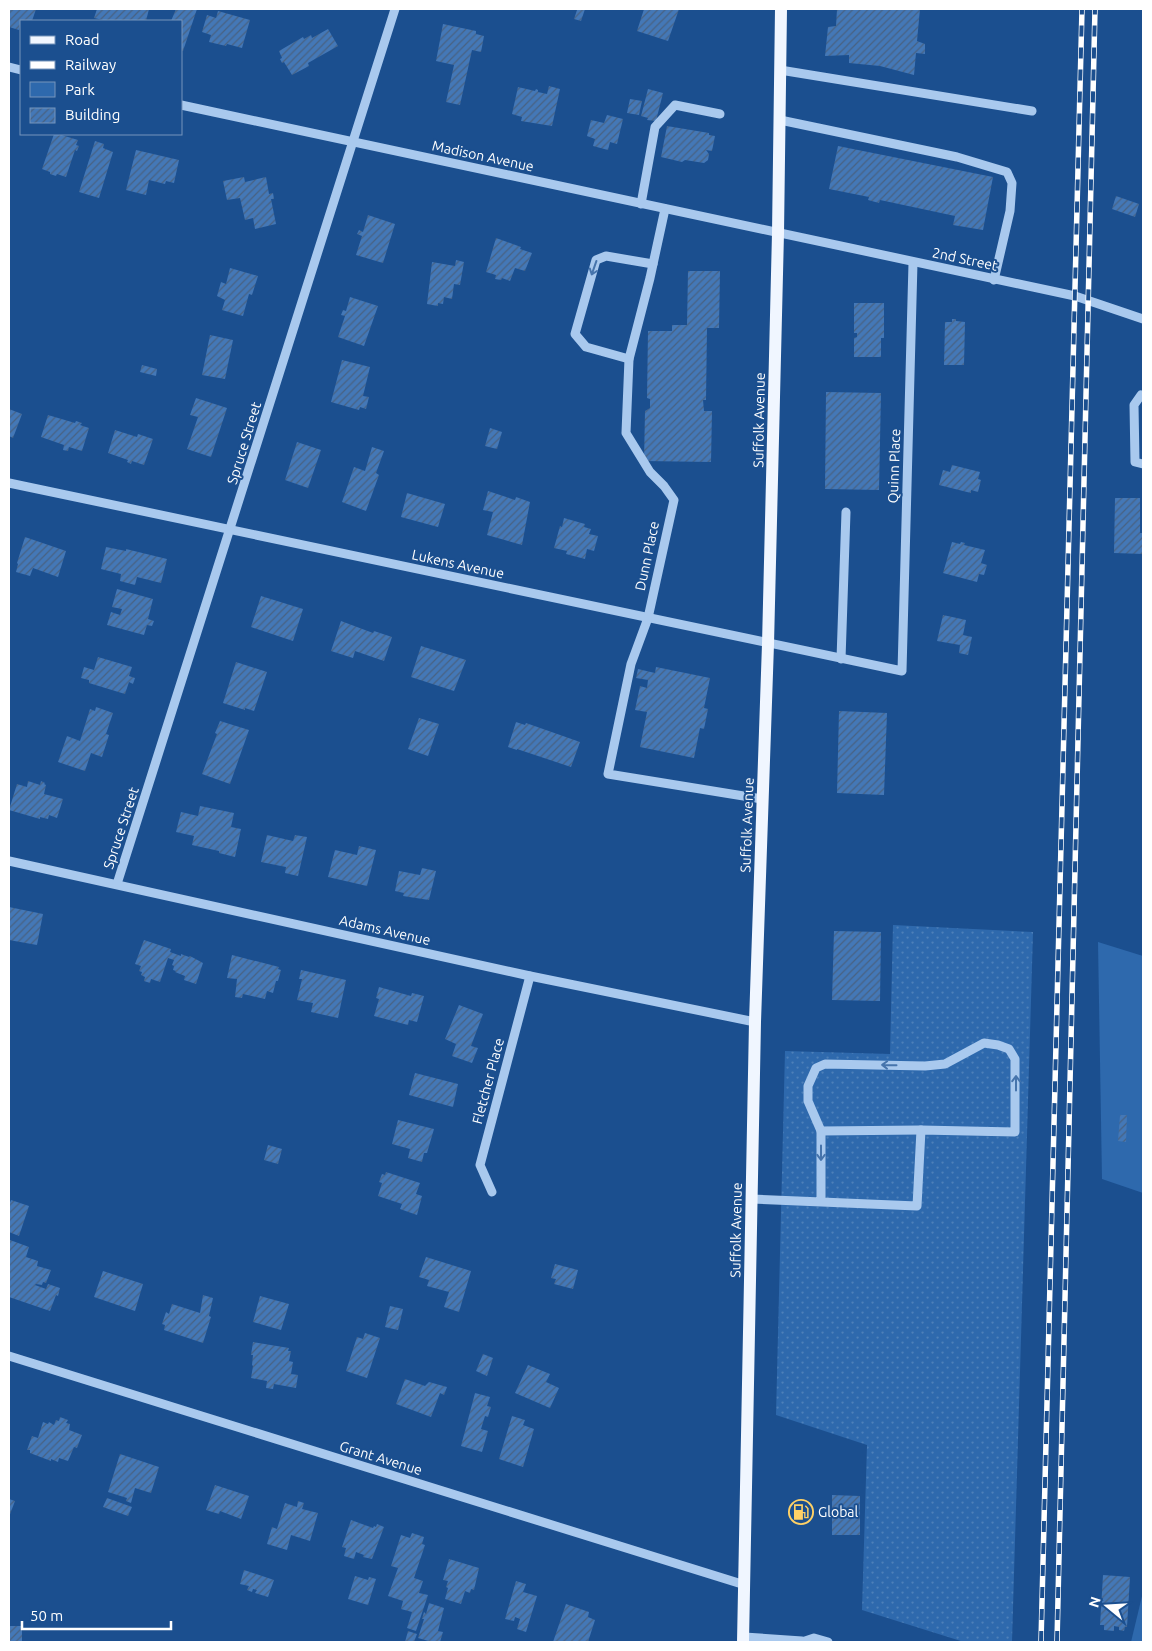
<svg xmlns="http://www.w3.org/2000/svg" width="1152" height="1651" viewBox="0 0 1152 1651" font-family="Ubuntu,sans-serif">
<defs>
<pattern id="grass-dots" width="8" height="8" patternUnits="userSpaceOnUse" patternTransform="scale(1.25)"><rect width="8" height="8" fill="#2e69ad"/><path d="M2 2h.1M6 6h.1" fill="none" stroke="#4d80b9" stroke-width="1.8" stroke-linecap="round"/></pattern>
<pattern id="building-hatch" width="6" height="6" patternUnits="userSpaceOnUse" patternTransform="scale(1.25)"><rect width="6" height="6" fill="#4478b7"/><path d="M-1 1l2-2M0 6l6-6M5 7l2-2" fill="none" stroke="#486282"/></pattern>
</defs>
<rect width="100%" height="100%" fill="#1b4f8f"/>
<polygon fill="url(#grass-dots)" points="893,925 1033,932 1012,1642 964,1642 862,1610 867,1445 776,1415 785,1051 890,1054"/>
<g fill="#2e69ad">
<polygon points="1098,942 1143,956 1143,1193 1102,1179"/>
<polygon points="1143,1592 1143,1642 1131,1642"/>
</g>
<g fill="url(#building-hatch)">
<polygon points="9,9 36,9 32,21 21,21 19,30 9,27"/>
<polygon points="97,9 149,9 146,21 108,21 94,18"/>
<polygon points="176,9 197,9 183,51 181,50 181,21 171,21"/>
<polygon points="575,9 585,9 581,21 574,19 577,10"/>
<polygon points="644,9 679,9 668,41 637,31"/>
<polygon points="837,9 920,9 917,41 925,44 925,54 916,53 914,75 880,66 849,63 849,55 825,56 828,27 836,26"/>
<polygon points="218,11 250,20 242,48 227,44 226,46 209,42 211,35 202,32 207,15 216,18"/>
<polygon points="443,24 476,31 476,34 484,36 481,52 472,50 460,105 446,102 454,65 436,61"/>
<polygon points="328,29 338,46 308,63 309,66 292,75 284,62 282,63 280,59 282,58 279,51 303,37 304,39 311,35 312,38"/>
<polygon points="549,86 560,89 552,126 521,121 522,117 512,114 518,87 535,91 536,89 538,90 538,92 547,94"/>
<polygon points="648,89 663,93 656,121 647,120 648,118 641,116"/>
<polygon points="630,99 642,101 639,115 627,113"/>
<polygon points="607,115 623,119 617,144 610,142 608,150 593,146 595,139 587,136 591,120 604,123"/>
<polygon points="667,126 709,133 709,135 715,136 712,151 706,150 709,154 708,160 704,163 685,160 682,162 661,157"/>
<polygon points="54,134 58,134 78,140 76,145 79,146 77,151 75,150 66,177 57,174 56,176 50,174 50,172 42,169"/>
<polygon points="95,141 104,144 103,148 113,152 99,198 79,192"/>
<polygon points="838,146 993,177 983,230 953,225 955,216 880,200 879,203 868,200 869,197 829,189"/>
<polygon points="136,150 179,160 174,183 166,181 165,184 149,180 146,195 126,190"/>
<polygon points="244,177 245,182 266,177 269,194 273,193 274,199 271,199 276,224 255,229 253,218 245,220 240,198 227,200 223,181"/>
<polygon points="1116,196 1139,204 1135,217 1112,209"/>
<polygon points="368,215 395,224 383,263 356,255 362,236 357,234 359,230 363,232"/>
<polygon points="496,238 521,247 520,249 532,253 525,271 515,268 510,281 502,278 501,280 495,279 496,275 486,272"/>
<polygon points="456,260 464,262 460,285 454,284 452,299 444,297 443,304 438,303 438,306 427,304 432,262 455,266"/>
<polygon points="230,268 258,276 252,295 249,294 243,316 222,310 225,300 217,296 221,282 226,284"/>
<polygon points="688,271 720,271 719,328 707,328 706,400 703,400 704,411 712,411 711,462 644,461 645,411 650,408 650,399 647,398 648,331 672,331 672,325 687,325"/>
<polygon points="350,297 378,306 364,346 338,337 345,316 341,315 343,310 346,311"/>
<polygon points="854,303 884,303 884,338 881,338 881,357 854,357 854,338 857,337 857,333 854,333"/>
<polygon points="952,319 956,319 956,321 965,322 964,365 944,365 945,322 952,322"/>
<polygon points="210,335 233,340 225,379 202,375"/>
<polygon points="342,360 370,367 363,396 369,397 366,409 360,407 359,410 331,402"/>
<polygon points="142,365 157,369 156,376 140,372"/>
<polygon points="826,392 881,393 879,490 825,489"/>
<polygon points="196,398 227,408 211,457 187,449 198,417 190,415"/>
<polygon points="9,409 22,414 13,438 9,436"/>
<polygon points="48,415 75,423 76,421 82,423 80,425 89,428 82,451 69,447 68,451 63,450 64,445 41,437"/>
<polygon points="490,428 502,432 497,449 485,446"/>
<polygon points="115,430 137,437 138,434 153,439 144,465 132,461 131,464 127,462 128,460 108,453"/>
<polygon points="297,442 321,450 308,488 285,480"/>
<polygon points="372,447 384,451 376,473 379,475 366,511 342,502 354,467 365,471"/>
<polygon points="952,465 980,472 978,479 981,480 978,492 971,490 971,493 939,485 943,470 950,472"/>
<polygon points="488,491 515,500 516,497 530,502 522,545 487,535 493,512 483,510"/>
<polygon points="407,493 445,504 438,527 401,517"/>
<polygon points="1115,498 1140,498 1140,533 1143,533 1143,554 1114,553"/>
<polygon points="564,518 585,524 584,527 591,529 589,534 598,536 594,551 587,549 585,559 566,554 567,551 554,548 560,526 562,527"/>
<polygon points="25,537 66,551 58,577 33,568 30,576 16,572 18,564 17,563"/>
<polygon points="952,542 960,544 961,542 965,543 964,545 985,550 981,563 987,565 984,575 979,574 977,582 943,573"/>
<polygon points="106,547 126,551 126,549 167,559 161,583 137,577 135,585 120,581 121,574 101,569"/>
<polygon points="117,589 153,599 148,619 154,621 152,626 147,625 144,635 107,625 111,612 120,615 122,609 112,607"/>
<polygon points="261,596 303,609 293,641 251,627"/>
<polygon points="943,615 966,620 963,635 972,637 968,655 959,653 960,645 937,641"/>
<polygon points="341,621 373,633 374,631 392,637 384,661 355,651 353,658 331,651"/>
<polygon points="421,646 466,660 454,691 411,677"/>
<polygon points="98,657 132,667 129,676 135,678 133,684 129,682 125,694 89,683 89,680 81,678 84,667 94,670"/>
<polygon points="236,662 267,672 254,711 245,708 245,710 223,703"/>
<polygon points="656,667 710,678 704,708 708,709 704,729 700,728 694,758 640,747 647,712 635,710 640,686 647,688 648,680 636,678 638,669 655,673"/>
<polygon points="96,707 113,713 106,734 109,735 102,757 91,753 85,771 58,762 67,736 80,741 90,709 95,711"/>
<polygon points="839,711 887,713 884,795 837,793"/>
<polygon points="419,718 439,724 428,756 408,749"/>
<polygon points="220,721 249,730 230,784 202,774 217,734 215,733"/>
<polygon points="516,722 525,725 526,723 580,742 571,767 517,749 517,750 508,747"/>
<polygon points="28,781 40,785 41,781 45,783 44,784 46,785 44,794 63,799 57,818 49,815 48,819 40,817 40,819 9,810 17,784 27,787"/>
<polygon points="200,806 234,813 231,827 241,829 235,857 219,853 219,851 192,845 194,836 176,832 181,812 198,816"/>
<polygon points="267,835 293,841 295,835 307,837 298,876 285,873 286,867 261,862"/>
<polygon points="359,846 376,850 367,886 328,877 335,850 357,855"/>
<polygon points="422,868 436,871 429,900 403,896 404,893 395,891 399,871 420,875"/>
<polygon points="9,907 43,914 37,945 9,940"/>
<polygon points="834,931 881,932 880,1001 832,1000"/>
<polygon points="144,940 171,949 170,952 181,956 181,954 189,957 190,956 203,963 196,984 184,980 185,976 175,972 176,971 173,970 174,966 172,965 174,960 168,958 160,982 151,979 150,983 144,981 145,977 141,975 142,972 139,971 141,966 135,964"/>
<polygon points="232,955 279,967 278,969 281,970 278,981 276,981 273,993 267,991 265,999 243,994 242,998 235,997 237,979 227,978"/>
<polygon points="301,970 346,980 338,1018 311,1012 313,1003 297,1000 302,979 299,979"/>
<polygon points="379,987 411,996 412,993 424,996 417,1022 409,1020 408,1025 374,1016 379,999 376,998"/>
<polygon points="459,1005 483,1014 471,1046 478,1048 472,1063 452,1056 456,1044 445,1039"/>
<polygon points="415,1073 458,1084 453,1107 409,1095"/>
<polygon points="1120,1115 1127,1115 1126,1142 1118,1141"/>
<polygon points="398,1120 434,1129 427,1153 424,1153 422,1162 408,1158 410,1149 392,1144"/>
<polygon points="268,1145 282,1149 278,1164 264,1160"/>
<polygon points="386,1172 420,1183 416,1194 422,1196 417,1215 400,1209 402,1204 378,1196 382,1183 379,1182 382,1174 385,1175"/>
<polygon points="11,1200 29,1206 19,1236 9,1232 9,1205"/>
<polygon points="10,1240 29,1247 26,1257 38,1261 37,1266 51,1270 46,1283 43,1282 42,1285 36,1284 35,1285 46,1289 48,1284 60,1288 58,1296 56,1295 50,1311 9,1297"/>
<polygon points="426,1257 471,1271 459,1312 444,1307 449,1292 427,1286 429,1280 419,1277"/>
<polygon points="555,1264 578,1270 573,1289 554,1284 556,1279 551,1278"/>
<polygon points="103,1271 143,1284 135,1311 94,1297"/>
<polygon points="203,1295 213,1298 209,1316 211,1317 203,1343 164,1330 165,1325 162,1324 166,1312 169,1314 172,1304 200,1313"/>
<polygon points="260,1296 289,1304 281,1330 253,1322"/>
<polygon points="390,1306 403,1309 398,1330 385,1327"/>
<polygon points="365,1333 380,1338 367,1378 346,1371 357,1337 363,1339"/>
<polygon points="253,1342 289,1348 288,1351 291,1351 289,1361 293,1362 291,1374 298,1375 296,1388 274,1384 273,1389 266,1388 267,1381 251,1378 253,1366 252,1365 253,1355 251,1355"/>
<polygon points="483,1354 493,1358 487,1376 476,1371"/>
<polygon points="528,1365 550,1374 546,1382 559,1388 550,1408 515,1393"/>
<polygon points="405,1379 425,1386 429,1382 447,1387 444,1395 440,1393 431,1417 396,1404"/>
<polygon points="475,1393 490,1397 487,1406 491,1407 488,1417 485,1416 481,1429 488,1431 482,1452 461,1446"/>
<polygon points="512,1416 525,1420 523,1425 534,1429 523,1467 499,1459"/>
<polygon points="60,1417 68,1420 66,1423 70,1424 69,1430 82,1435 77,1448 74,1447 68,1461 59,1458 58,1462 51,1459 51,1461 30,1453 30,1450 27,1450 32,1436 38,1438 43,1422 48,1424 49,1422 54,1425 56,1420 59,1421"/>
<polygon points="120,1454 159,1467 151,1493 135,1488 131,1503 126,1501 127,1498 108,1492"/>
<polygon points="215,1485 249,1496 241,1519 220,1511 219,1514 206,1510"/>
<polygon points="832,1495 860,1496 860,1535 832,1535"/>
<polygon points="107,1498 132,1507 128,1516 103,1507"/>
<polygon points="9,1499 15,1501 9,1517"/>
<polygon points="298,1501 304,1503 302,1509 318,1513 310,1541 291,1535 287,1550 267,1544 272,1527 277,1529 285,1503 297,1507"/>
<polygon points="351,1520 373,1528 374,1526 376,1527 377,1524 384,1527 372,1559 363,1557 364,1555 356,1552 354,1559 344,1556 346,1548 342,1547"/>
<polygon points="412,1533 424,1537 422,1544 425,1545 414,1578 423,1581 419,1593 428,1595 416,1631 407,1628 412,1612 401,1609 403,1601 388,1596 398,1568 391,1566 401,1535 410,1538"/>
<polygon points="449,1559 479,1568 474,1590 471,1589 470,1593 465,1591 461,1604 445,1599 448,1588 446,1587 448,1581 443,1580"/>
<polygon points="244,1570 274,1580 268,1597 255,1593 257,1590 253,1589 252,1592 247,1590 249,1586 240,1584"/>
<polygon points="1103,1575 1130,1577 1127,1627 1125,1627 1124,1631 1119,1630 1119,1627 1114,1626 1114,1631 1104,1630 1104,1625 1100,1625"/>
<polygon points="355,1576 368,1580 369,1577 376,1579 368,1605 348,1599"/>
<polygon points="516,1581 526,1584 523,1592 537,1596 526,1632 517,1629 520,1619 515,1617 514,1621 505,1619"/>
<polygon points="429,1603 444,1608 438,1631 443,1632 440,1642 432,1642 418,1638 424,1619 422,1619 424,1612 426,1614"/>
<polygon points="566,1604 589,1612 588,1617 595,1620 588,1642 553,1642"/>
<rect x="9" y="1626" width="13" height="16"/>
<polygon points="408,1631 417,1634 414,1642 405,1642"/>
</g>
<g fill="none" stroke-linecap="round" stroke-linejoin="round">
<g stroke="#a9c9ee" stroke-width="9">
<polyline points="9,67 21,70"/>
<polyline points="780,70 1032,111"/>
<polyline points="181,105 1075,296 1143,319"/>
<polyline points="780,120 957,157 1007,172 1012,183 1010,211 994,280"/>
<polyline points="641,204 655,127 675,105 720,114"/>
<polyline points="665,209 650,278 629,359 626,433 650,472 664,486 674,500 648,618 631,664 608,774 762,799"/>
<polyline points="629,359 586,347 575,334 596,260 606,256 653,264"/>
<polyline points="1143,396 1141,395 1134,405 1135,462 1143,464"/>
<polyline points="9,483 902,671 913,263"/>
<polyline points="841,659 846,512"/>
<polyline points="9,861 530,976 755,1022"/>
<polyline points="117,884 395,9"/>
<polyline points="821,1131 921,1130"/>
<polyline points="492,1192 480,1165 530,976"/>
<polyline points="752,1199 917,1206 921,1130 1015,1132 1015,1059 1009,1049 998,1045 984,1043 945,1064 925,1066 825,1064 816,1068 808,1086 808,1101 821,1131 821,1201"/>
<polyline points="9,1356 745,1585"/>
<polyline points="744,1637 802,1641"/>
<polyline points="802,1642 814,1638 828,1642"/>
</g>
<polyline stroke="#f0f6ff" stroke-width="12" points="743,1642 755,1022 768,644 778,233 781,9"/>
<defs>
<g id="rail">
<polyline points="1041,1642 1082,9"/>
<polyline points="1057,1642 1095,9"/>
</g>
</defs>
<use href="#rail" stroke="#fff" stroke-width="5.5"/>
<use href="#rail" stroke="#1b4f8f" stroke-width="4" stroke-dasharray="11" stroke-linecap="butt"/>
</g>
<defs><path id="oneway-shaft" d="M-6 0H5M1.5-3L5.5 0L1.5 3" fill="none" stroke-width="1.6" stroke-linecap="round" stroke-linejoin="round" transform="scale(1.25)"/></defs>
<g stroke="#4674ac">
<use href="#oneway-shaft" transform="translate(594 268) rotate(109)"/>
<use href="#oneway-shaft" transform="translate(889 1065) rotate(-179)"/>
<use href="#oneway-shaft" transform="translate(1016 1083) rotate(-90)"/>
<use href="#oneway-shaft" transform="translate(821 1153) rotate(90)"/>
</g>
<defs>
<symbol id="fuel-ring" viewBox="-11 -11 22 22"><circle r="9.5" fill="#1b4f8f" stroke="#ffd166" stroke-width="1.5"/><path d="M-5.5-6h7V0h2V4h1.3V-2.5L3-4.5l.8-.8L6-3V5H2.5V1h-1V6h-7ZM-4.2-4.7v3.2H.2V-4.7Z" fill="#ffd166"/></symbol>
</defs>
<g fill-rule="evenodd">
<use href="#fuel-ring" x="787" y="1498" width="28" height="28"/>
</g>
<g text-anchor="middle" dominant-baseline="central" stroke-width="4" stroke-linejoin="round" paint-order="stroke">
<g font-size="14" fill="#fff" stroke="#1b4f8f">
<text transform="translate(483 156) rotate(12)">Madison Avenue</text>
<text transform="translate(965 259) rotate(12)">2nd Street</text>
<text transform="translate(759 420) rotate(-89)">Suffolk Avenue</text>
<text transform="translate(244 443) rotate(-73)">Spruce Street</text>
<text transform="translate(894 466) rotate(-88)">Quinn Place</text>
<text transform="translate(647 556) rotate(-78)">Dunn Place</text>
<text transform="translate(458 564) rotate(12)">Lukens Avenue</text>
<text transform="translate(747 825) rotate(-88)">Suffolk Avenue</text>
<text transform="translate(121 828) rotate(-72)">Spruce Street</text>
<text transform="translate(385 930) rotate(13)">Adams Avenue</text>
<text transform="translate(488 1081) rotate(-75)">Fletcher Place</text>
<text transform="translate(736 1230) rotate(-89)">Suffolk Avenue</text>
<text transform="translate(381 1458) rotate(17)">Grant Avenue</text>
</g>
<g font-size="14" fill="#fff" stroke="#1b4f8f" text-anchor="start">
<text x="818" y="1512">Global</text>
</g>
</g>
<rect width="1152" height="1651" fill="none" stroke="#ffffff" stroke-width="20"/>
<rect x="20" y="20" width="162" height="115" fill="#1b4f8f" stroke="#7695bc"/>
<rect x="30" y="36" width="25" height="8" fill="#f0f6ff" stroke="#7695bc"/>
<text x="65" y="45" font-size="15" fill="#ffffff">Road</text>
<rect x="30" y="61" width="25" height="8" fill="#ffffff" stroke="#7695bc"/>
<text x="65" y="70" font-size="15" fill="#ffffff">Railway</text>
<rect x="30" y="82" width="25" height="15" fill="#2e69ad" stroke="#7695bc"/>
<text x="65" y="95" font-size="15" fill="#ffffff">Park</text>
<rect x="30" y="108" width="25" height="15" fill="url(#building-hatch)" stroke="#7695bc"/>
<text x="65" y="120" font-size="15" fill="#ffffff">Building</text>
<g transform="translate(1107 1606) rotate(288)" stroke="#1b4f8f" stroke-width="4" paint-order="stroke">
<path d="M0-4L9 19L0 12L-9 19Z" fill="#ffffff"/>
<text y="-8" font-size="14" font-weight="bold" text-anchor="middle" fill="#ffffff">N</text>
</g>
<path d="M22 1621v8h149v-8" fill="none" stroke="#ffffff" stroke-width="2.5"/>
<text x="30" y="1621" font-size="15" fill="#ffffff" stroke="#1b4f8f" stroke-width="4" paint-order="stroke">50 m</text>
</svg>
